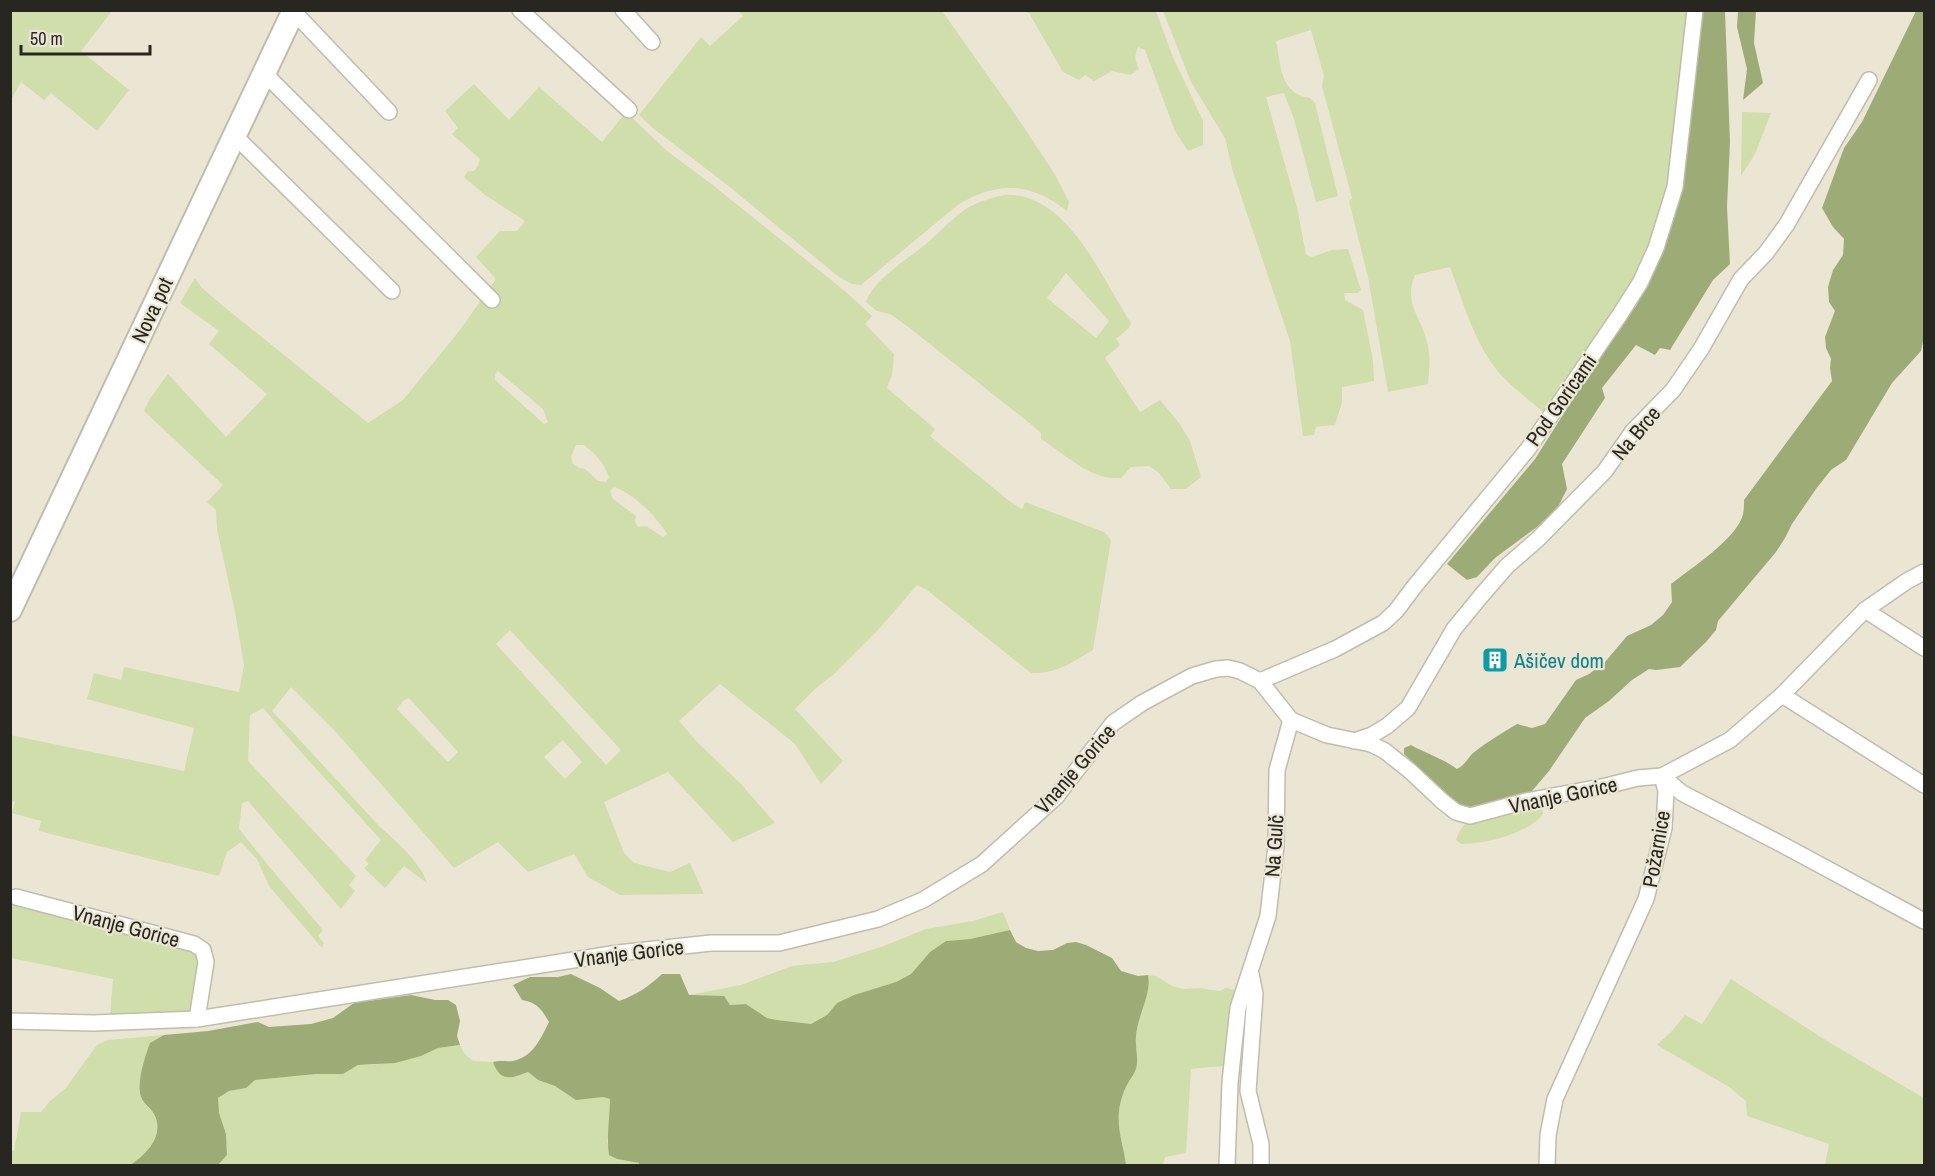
<svg xmlns="http://www.w3.org/2000/svg" width="1935" height="1176" viewBox="0 0 1935 1176" font-family="'Archivo Narrow',sans-serif">
<rect width="100%" height="100%" fill="#ebe6d3"/>
<g fill="#cfdeaa" fill-rule="evenodd">
<polygon points="11,10 112,11 81,51 129,90 97,131 51,93 44,100 21,82 11,100"/>
<path d="M739,11h203l73,103 39,59 15,29 -2,9c-36,-29 -69,-30 -108,-7l-98,81 -9,-1 -13,-7 -113,-93 -72,-55 -15,-14 62,-78 9,9 33,-30z"/>
<path d="M1023,11h133l16,44 31,66v24l-15,6 -13,-20 -30,-81 -7,-3c-4,9 -3,14 1,22l-9,6 -18,-4 -18,10 -9,-6 -6,5 -16,-8 -34,-59z"/>
<path d="M1163,11h526l-9,97 -13,82 -16,54 -13,28 -94,141c-15,-14 -37,-29 -48,-44 -23,-30 -33,-67 -46,-102l-35,8c-12,28 6,41 12,67 4,14 2,27 1,42l-40,8 -20,-115 -19,-76 3,-3 -30,-112 2,-10 -13,-46 -35,11c5,25 4,53 34,57l5,5 23,93 -22,6 -22,-83 -10,-26 -18,4 31,110 9,48 6,2 20,-7 16,-1 13,41 -3,3h-14l1,7 18,10 10,50 1,21 -32,6v15l-7,23 -19,2 -2,8 -11,1 -13,-95 -57,-169 -8,-34 -34,-56z"/>
<path d="M474,84l35,36 30,-33 63,55 24,-30 41,39 47,35 132,106 26,24 -7,8 29,30 -2,21 -5,13 48,41 -5,7 78,64 14,9 3,-7 79,30 7,8 -18,110c-22,13 -36,24 -62,23l-104,-83 -10,-5 -38,44 -45,45 -19,15 -20,20 48,52 -22,23 -26,-40 -75,-60 -41,37 19,22 43,41 34,39 -42,19 -65,-70 -64,30 20,51 10,10 36,9 20,-9 14,31 -84,1 -32,-18 -14,-23 -46,18 -30,-30 -44,26 -119,-137 -44,-44 -19,24 26,27 81,88c15,13 43,38 48,57l-23,-17 -19,22 -21,-20 5,-4 -4,-4 16,-20 -80,-88 -38,-44 -13,7 -2,46 108,115 -7,9 6,6 -14,18 -93,-108 -6,2 -3,26 33,41 51,60 -5,6 6,7 -2,5 -53,-62 -12,-27 -16,-17 -14,10 -8,24 -180,-45 2,-10 -29,-8 3,-11 -4,-1 -1,-66 174,36 10,-43 -107,-29 7,-26 27,7 3,-13 115,25 5,-27 -9,-53 -18,-83 -1,-19 -9,-8 16,-17 -79,-74 5,-11 19,-26 58,63 41,-43 -58,-50 10,-13 -39,-28 15,-25 7,10 20,17 146,118 35,-23 57,-70 36,-51 -20,-22 24,-26h17l8,-10 -40,-26 -21,-18 4,-6h6l4,-5 2,-7 -28,-25 6,-6 -13,-17zM498,371l45,38 5,13 -4,2 -49,-44v-6zM576,445h8c12,10 20,17 25,32l-3,5 -8,-1 -13,-12 -6,-1 -6,-4 -2,-7zM614,487c20,7 42,29 53,47l-4,3 -17,-11 -8,1 -3,-5 1,-6 -23,-17 -3,-8zM510,630l111,120 -15,15 -110,-121zM409,698l49,54 -10,10 -51,-53 7,-9zM563,740l19,22 -17,17 -21,-22z"/>
<polygon points="1742,112 1771,113 1755,154 1741,176"/>
<path d="M1004,195c63,-4 98,84 127,128l-2,5 -13,11 4,6 -15,13 35,54 20,-12 19,23 11,18 11,36 -15,12h-15l-12,-16 -10,-7 -18,1 -10,11c-31,3 -55,-24 -80,-39v-6l-9,-8 -125,-99 -17,-12 -13,-3 -11,-9c8,-23 42,-43 60,-58 14,-12 27,-27 43,-37 11,-6 23,-9 35,-12zM1066,273l43,48 -13,17 -49,-40z"/>
<path d="M1535,807l7,2 1,5c-13,19 -60,31 -82,30l-5,-4 3,-8 5,-7z"/>
<polygon points="10,903 192,951 198,956 200,961 194,1007 190,1012 110,1016 113,979 11,958"/>
<polygon points="1003,912 1010,930 970,939 946,941 930,952 911,974 896,982 854,995 837,1003 827,1015 811,1024 777,1020 767,1018 746,1004 730,1005 689,995 741,985 792,966 833,962 884,946 926,929 973,921"/>
<path d="M1148,975l8,1 16,10 11,3 16,-1 21,3 6,-3 9,2 -12,76 -32,3 -5,84 -21,4 -2,8 -37,1c-2,-19 -9,-36 -7,-55 1,-8 4,-19 8,-26 3,-6 7,-10 9,-16 3,-11 -1,-21 0,-32 1,-21 16,-42 12,-62z"/>
<polygon points="1731,979 1827,1041 1924,1098 1924,1165 1825,1165 1829,1144 1747,1116 1746,1101 1729,1087 1657,1045 1672,1031 1685,1015 1702,1024"/>
<path d="M164,1035l-14,8c-5,13 -14,41 -9,55 2,6 11,11 14,18 9,20 -9,39 -25,49l-119,1 -1,-15h4l7,-39h20l8,-10 16,-13 32,-44 11,-5z"/>
<polygon points="460,1045 464,1053 473,1061 493,1062 497,1071 516,1077 528,1072 538,1080 555,1086 576,1099 604,1097 610,1099 610,1125 607,1142 617,1159 640,1163 639,1165 218,1165 227,1155 226,1134 218,1113 218,1098 229,1091 246,1088 255,1080 316,1074 343,1074 358,1065 373,1065 421,1056 438,1048"/>
</g>
<g fill="#9dac76">
<polygon points="1700,11 1725,11 1730,142 1727,207 1730,264 1713,280 1670,350 1660,348 1655,355 1636,345 1602,388 1605,398 1562,464 1567,489 1558,507 1537,527 1495,558 1477,577 1467,580 1447,564 1535,459 1597,361 1636,306 1657,265 1675,214 1684,172 1698,56"/>
<polygon points="1738,11 1756,11 1754,43 1763,83 1743,100 1747,69 1737,27"/>
<path d="M1916,11h8v326l-3,14 -29,32 -46,77 -15,10 -15,19 -24,35 -7,14 -9,14 -58,69 -2,9 -10,12 -26,25 -24,3 -7,-1 -17,11 -23,21 -24,17 -36,53 -17,20 -37,12 -25,4 -12,-3 -54,-50v-6l7,-3c16,9 31,13 46,24 8,-4 10,-10 16,-16 14,-11 29,-20 44,-29l15,4 13,-4 31,-44 13,-6 16,-12 22,-26 24,-11 12,-10 9,-13 -1,-18c19,-15 67,-46 72,-70 1,-4 1,-10 1,-14l88,-119 -2,-13 1,-9 -5,-11 -1,-11 10,-26 -6,-9 -1,-15 5,-17 10,-15 1,-16 -11,-12 -11,-19 22,-60 18,-26z"/>
<path d="M1010,930l6,12 10,6 12,3 15,-1 14,-7 9,-1 10,3 26,13 9,13 17,5 10,-1c4,20 -11,41 -12,62 -1,11 3,21 0,32 -2,6 -6,10 -9,16 -4,7 -7,18 -8,26 -2,19 5,36 7,54h-487v-2l-22,-4 -8,-4c-3,-19 1,-37 1,-56l-7,-2 -27,3 -21,-14 -17,-6 -10,-8c-17,7 -28,10 -35,-10 7,-2 13,0 20,-1 20,-4 28,-23 36,-39 -7,-12 -12,-20 -27,-22l-9,-15 17,-8h28l13,-3 29,14 19,13c17,-6 29,-14 43,-27h18l9,21 35,1 6,9 16,-1 21,14 10,2 34,4 16,-9 10,-12 17,-8 42,-13 15,-8 19,-22 16,-11 24,-2z"/>
<path d="M411,995l24,5h13l8,5 4,16 -3,15 3,9 -22,3 -17,8 -26,7 -37,2 -15,9h-27l-61,6 -9,8 -17,3 -11,7 1,15 7,21 1,21 -9,10h-88c16,-10 34,-29 25,-49 -3,-8 -12,-12 -14,-19 -5,-13 4,-41 9,-54l14,-8 44,-4 50,-9 11,5 42,-3 22,-6 21,-15z"/>
</g>
<g fill="none" stroke-linecap="round" stroke-linejoin="round">
<defs>
<g id="street">
<polyline points="520,10 629,110"/>
<polyline points="623,10 652,42"/>
<polyline points="294,12 389,112"/>
<polyline points="264,73 492,300"/>
<polyline points="235,136 392,291"/>
<polyline points="1865,610 1924,648"/>
<polyline points="1260,681 1335,649 1383,623 1396,611 1414,587 1528,449 1619,316 1640,283 1656,248 1675,187 1695,10"/>
<polyline points="1782,695 1924,785"/>
<polyline points="1354,741 1372,735 1387,726 1408,708 1454,629 1481,596 1507,566 1538,539 1605,471 1633,431 1673,390 1701,349 1741,279 1766,253 1787,224 1869,80"/>
<polyline points="1662,776 1682,793 1783,845 1924,921"/>
<polyline points="16,897 194,944 203,950 206,962 197,1019"/>
<polyline points="1251,974 1255,994 1248,1091 1261,1144 1261,1166"/>
<polyline points="10,1021 94,1023 197,1019 618,953 711,943 779,943 878,919 923,900 982,864 1056,797 1113,723 1142,703 1192,676 1216,669 1228,668 1240,671 1260,681 1291,720 1327,735 1371,744 1385,751 1410,771 1442,801 1456,812 1470,816 1526,801 1606,786 1638,778 1662,776 1730,740 1782,695 1865,610 1907,581 1924,572"/>
<polyline points="1227,1166 1230,1082 1238,1008 1268,916 1276,846 1277,770 1291,720"/>
<polyline points="1547,1166 1548,1135 1555,1099 1646,899 1664,828 1666,791 1662,776"/>
</g>
<polyline id="secondary" points="10,610 294,10"/>
</defs>
<use href="#street" stroke="#c1bcab" stroke-width="18"/>
<use href="#secondary" stroke="#c1bcab" stroke-width="26"/>
<use href="#street" stroke="#fff" stroke-width="15"/>
<use href="#secondary" stroke="#fff" stroke-width="22"/>
</g>
<defs>
<symbol id="building-square" viewBox="-11 -11 22 22"><rect x="-9" y="-9" width="18" height="18" rx="4" fill="#0f9aa8" stroke="#ebe6d3"/><path d="M-4-6H4V6H1V3H-1V6H-4ZM-2.5-4.3h1.7v1.8h-1.7ZM.8-4.3h1.7v1.8H.8ZM-2.5-1h1.7V.8h-1.7ZM.8-1h1.7V.8H.8Z" fill="#fff"/></symbol>
</defs>
<g fill-rule="evenodd">
<use href="#building-square" x="1480" y="645" width="30" height="30"/>
</g>
<g text-anchor="middle" dominant-baseline="central" stroke-width="4.5" stroke-linejoin="round" paint-order="stroke">
<g font-size="21" fill="#282620" stroke="#ebe6d3">
<text transform="translate(152 310) rotate(-65)">Nova pot</text>
<text transform="translate(1561 400) rotate(-55)">Pod Goricami</text>
<text transform="translate(1636 433) rotate(-50)">Na Brce</text>
<text transform="translate(1075 769) rotate(-49)">Vnanje Gorice</text>
<text transform="translate(1563 795) rotate(-12)">Vnanje Gorice</text>
<text transform="translate(1274 846) rotate(-86)">Na Gulč</text>
<text transform="translate(1656 849) rotate(-80)">Požarnice</text>
<text transform="translate(126 926) rotate(15)">Vnanje Gorice</text>
<text transform="translate(629 953) rotate(-7)">Vnanje Gorice</text>
</g>
<g font-size="21" fill="#0d838f" stroke="#ebe6d3" text-anchor="start">
<text x="1514" y="660">Ašičev dom</text>
</g>
</g>
<rect width="1935" height="1176" fill="none" stroke="#282620" stroke-width="24"/>
<path d="M21 45v9h129v-9" fill="none" stroke="#282620" stroke-width="3"/>
<text x="30" y="45" font-size="18" fill="#282620" stroke="#ebe6d3" stroke-width="4.5" paint-order="stroke">50 m</text>
</svg>
